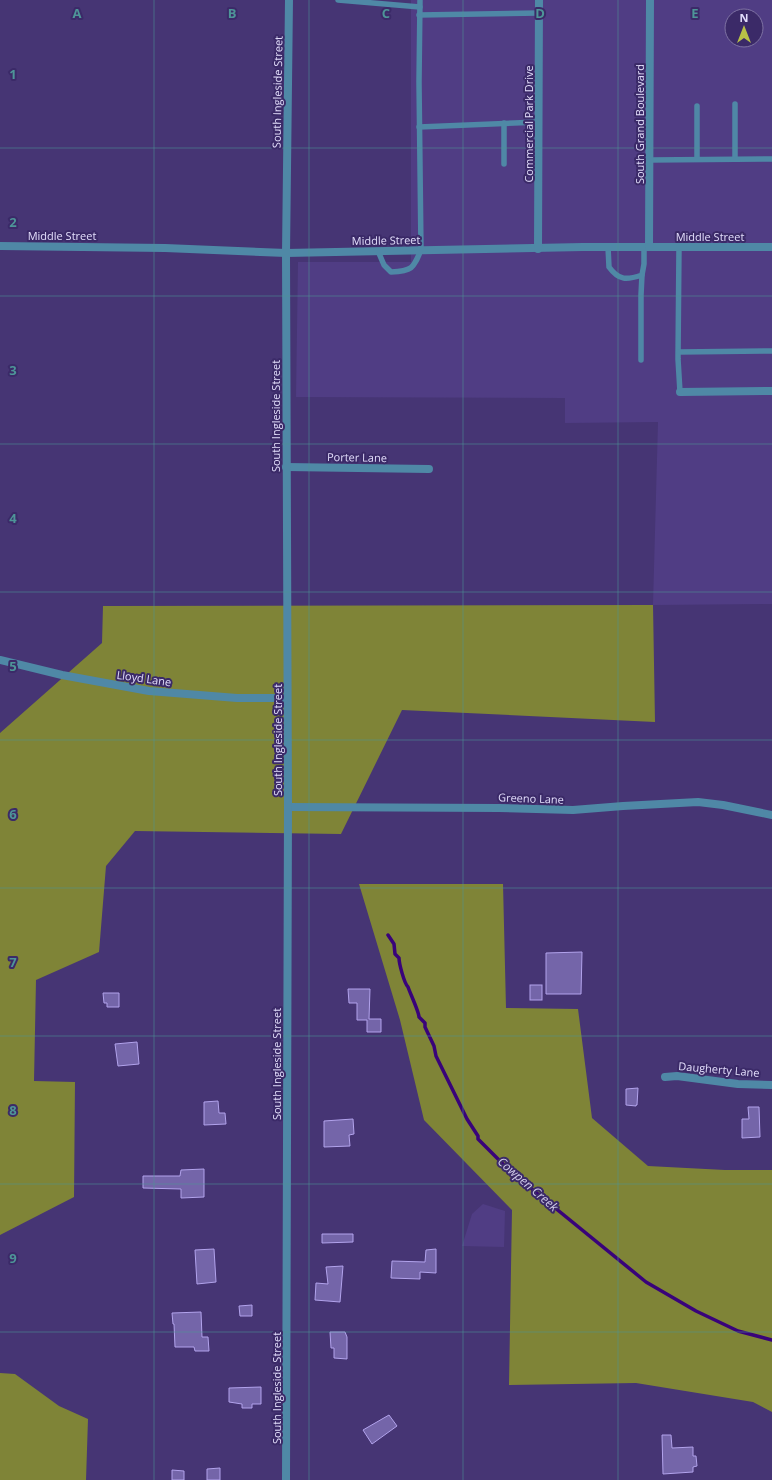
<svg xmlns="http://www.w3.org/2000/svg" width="772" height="1480" viewBox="0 0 772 1480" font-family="'Open Sans',sans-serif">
<rect width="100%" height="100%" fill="#463574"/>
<g fill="#503d84" fill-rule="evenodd">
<path d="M411,0h361v604l-119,1 5,-183 -93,1v-25l-269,-1 2,-135h113zM732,16h24v24h-24z"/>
<polygon points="483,1204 505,1211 504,1247 462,1246 472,1214"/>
</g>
<g fill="#7f8437">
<polygon points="653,605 655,722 402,710 341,834 135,831 106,866 99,952 36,980 34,1081 75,1082 74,1197 0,1235 0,733 102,643 103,606"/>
<polygon points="359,884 503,884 506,1008 578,1009 592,1118 648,1166 725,1170 772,1170 772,1412 753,1402 636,1383 509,1385 512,1210 424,1120 400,1020"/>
<polygon points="0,1373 15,1374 59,1406 88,1419 86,1480 0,1480"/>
</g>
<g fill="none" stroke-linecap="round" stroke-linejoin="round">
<path stroke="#39037a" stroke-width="3.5" d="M388,935l6,9 1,10 4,4c0,5 5,25 9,29 2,6 11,25 11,30l6,6v4l9,19 2,10 31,63 11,17v3l33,33 135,110 50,29 42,20 34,9"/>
</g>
<g fill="#7465a9" stroke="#b2a3ec">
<polygon points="582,952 581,994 546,994 546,953"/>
<rect x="530" y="985" width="12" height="15"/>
<polygon points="348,989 370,989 369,1019 381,1019 381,1032 367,1032 367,1020 357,1020 357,1003 349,1003"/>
<polygon points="103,993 119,993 119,1007 107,1007 107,1003 104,1003"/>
<polygon points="137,1042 139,1064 118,1066 115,1044"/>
<polygon points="638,1088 637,1105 636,1105 636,1106 626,1105 626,1089"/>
<polygon points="218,1101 219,1113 225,1113 226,1124 204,1125 204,1102"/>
<polygon points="748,1107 759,1107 760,1137 742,1138 742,1119 749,1119"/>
<polygon points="353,1119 354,1134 349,1135 350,1146 324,1147 324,1121"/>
<polygon points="204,1169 204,1197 181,1198 181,1189 143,1188 143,1176 180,1176 181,1170"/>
<polygon points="322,1234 353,1234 353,1242 322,1243"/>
<polygon points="214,1249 216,1282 197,1284 195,1250"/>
<polygon points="436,1249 436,1273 420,1272 420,1279 391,1278 392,1261 425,1262 426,1250"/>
<polygon points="343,1266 340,1302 315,1300 316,1283 328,1284 326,1267"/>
<polygon points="252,1305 252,1316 240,1316 239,1306"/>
<polygon points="201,1312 202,1337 208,1337 209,1351 195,1351 194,1347 175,1347 174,1324 173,1324 172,1313"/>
<polygon points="330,1332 345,1332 347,1337 347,1359 334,1358 334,1348 331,1348"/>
<polygon points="261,1387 261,1404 252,1404 252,1408 242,1408 242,1404 229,1402 229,1388"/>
<polygon points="389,1415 397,1426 372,1444 363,1430"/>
<polygon points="662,1435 671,1435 672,1448 693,1447 693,1456 696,1456 697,1466 693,1467 693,1472 663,1474"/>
<polygon points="220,1468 220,1480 207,1480 207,1469"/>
<polygon points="172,1470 184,1471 184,1480 172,1480"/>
</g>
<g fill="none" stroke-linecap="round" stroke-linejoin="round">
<g stroke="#4f88a6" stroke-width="5.5">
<polyline points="338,0 420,7"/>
<polyline points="419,15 539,13"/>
<polyline points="697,106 697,159"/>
<polyline points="419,127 539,122"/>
<polyline points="735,159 735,104"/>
<polyline points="650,160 772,159"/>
<polyline points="504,164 504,123"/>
<path d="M608,247l1,20c10,14 18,13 33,8l2,-11v-17"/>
<polyline points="679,247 678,359 680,392"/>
<path d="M378,251l6,14 7,7c21,-1 22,-3 30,-22l-2,-168 1,-82"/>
<polyline points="679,352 772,351"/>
<polyline points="641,360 641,295 642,275"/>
</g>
<g stroke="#4f88a6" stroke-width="8">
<polyline points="0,246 165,248 286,253 583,247 772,247"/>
<polyline points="649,247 650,0"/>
<polyline points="538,249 539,0"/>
<polyline points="680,392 772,391"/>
<polyline points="286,467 429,469"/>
<polyline points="0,660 62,675 149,691 237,698 287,698"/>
<polyline points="288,807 499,808 573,810 623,806 698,802 723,805 772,815"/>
<polyline points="665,1077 677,1076 738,1084 772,1085"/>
<polyline points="286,1480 288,807 286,253 289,0"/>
</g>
</g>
<path fill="none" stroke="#4e9598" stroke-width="1" stroke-opacity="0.55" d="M154,0v1480M309,0v1480M463,0v1480M618,0v1480M0,148h772M0,296h772M0,444h772M0,592h772M0,740h772M0,888h772M0,1036h772M0,1184h772M0,1332h772"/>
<g text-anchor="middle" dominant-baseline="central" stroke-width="4" stroke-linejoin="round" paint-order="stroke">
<g font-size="11" fill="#e2ddfb" stroke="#3b2a68">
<text transform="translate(277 92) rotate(-89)">South Ingleside Street</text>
<text transform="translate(528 124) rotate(-90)">Commercial Park Drive</text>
<text transform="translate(639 124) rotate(-90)">South Grand Boulevard</text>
<text x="62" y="235">Middle Street</text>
<text x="710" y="236">Middle Street</text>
<text transform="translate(386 240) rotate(-1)">Middle Street</text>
<text transform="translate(275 416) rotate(-90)">South Ingleside Street</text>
<text transform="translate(357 457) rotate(1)">Porter Lane</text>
<text transform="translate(144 678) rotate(8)">Lloyd Lane</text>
<text transform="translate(277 740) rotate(-90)">South Ingleside Street</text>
<text transform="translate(531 798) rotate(2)">Greeno Lane</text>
<text transform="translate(276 1064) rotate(-90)">South Ingleside Street</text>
<text transform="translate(719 1069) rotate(5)">Daugherty Lane</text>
<text transform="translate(276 1388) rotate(-90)">South Ingleside Street</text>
</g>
<g font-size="12" font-style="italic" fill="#d0cbe8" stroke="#3b2a68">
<text transform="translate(528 1184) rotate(41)">Cowpen Creek</text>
</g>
</g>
<g font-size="13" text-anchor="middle" font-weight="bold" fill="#4e9598" stroke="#3b2a68" stroke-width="4" stroke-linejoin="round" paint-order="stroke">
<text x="77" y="18">A</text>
<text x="232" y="18">B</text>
<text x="386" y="18">C</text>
<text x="540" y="18">D</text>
<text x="695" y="18">E</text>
<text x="13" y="79">1</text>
<text x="13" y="227">2</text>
<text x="13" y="375">3</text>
<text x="13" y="523">4</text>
<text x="13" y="671">5</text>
<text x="13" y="819">6</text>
<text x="13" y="967">7</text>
<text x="13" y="1115">8</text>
<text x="13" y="1263">9</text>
</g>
<g transform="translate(744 28)"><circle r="19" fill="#3b2a68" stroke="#7e72a3"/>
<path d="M0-3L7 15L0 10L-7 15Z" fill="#b8c147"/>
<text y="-6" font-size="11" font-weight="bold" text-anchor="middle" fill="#e2ddfb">N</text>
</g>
</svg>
